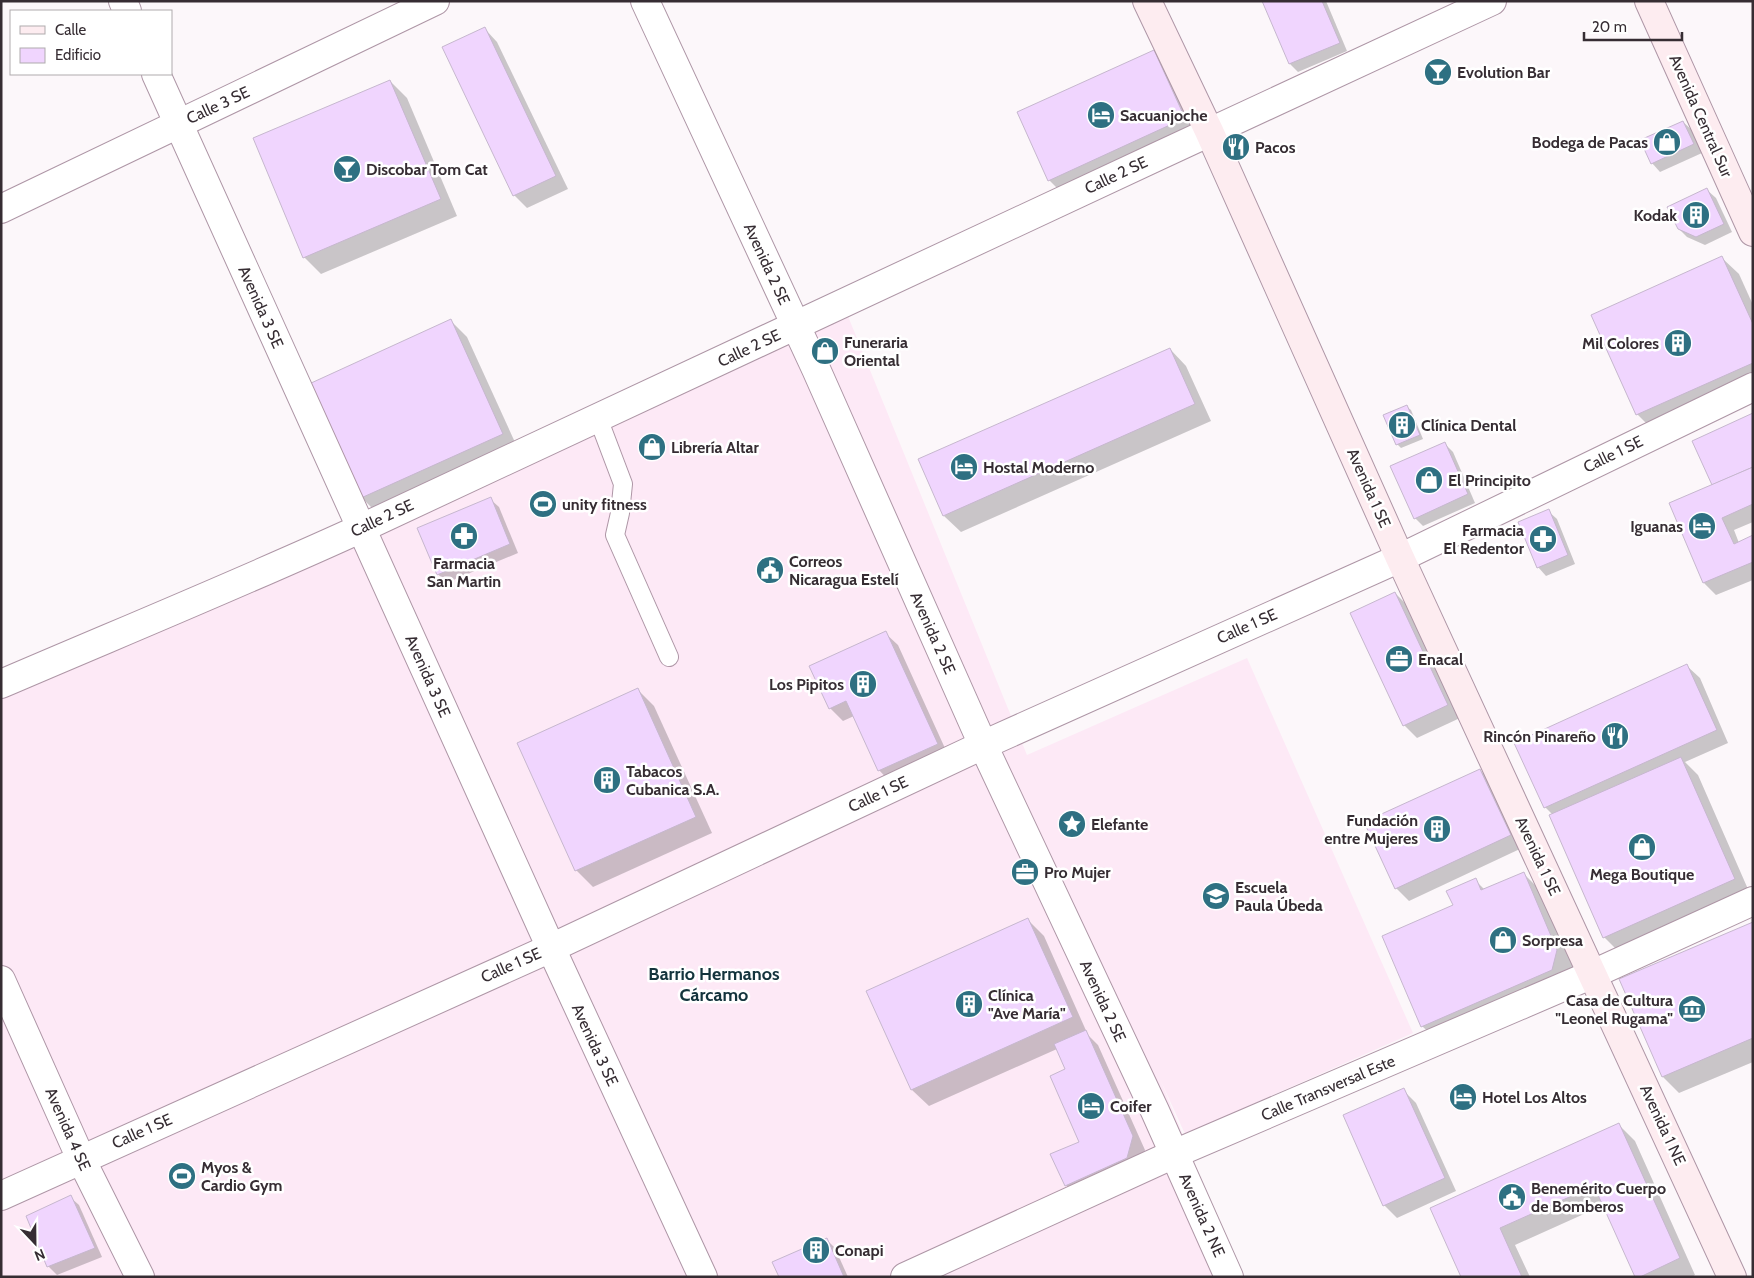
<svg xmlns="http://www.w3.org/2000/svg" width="1754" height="1278" viewBox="0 0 1754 1278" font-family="Cabin,sans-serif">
<rect width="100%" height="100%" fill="#fcf7fa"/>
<polygon fill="#fde9f6" points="843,304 1027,755 1247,658 1413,1033 1185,1134 1160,1079 1241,1277 1,1277 1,686"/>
<g fill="#0003">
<polygon points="1263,1 1326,1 1347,51 1298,72 1290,64"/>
<polygon points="485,29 497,42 568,189 527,208 514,195 444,48"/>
<polygon points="1154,51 1166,64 1197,131 1062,193 1049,180"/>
<polygon points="390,81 407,98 457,216 321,274 304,257"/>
<polygon points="1683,122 1692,130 1702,153 1660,172 1652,163"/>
<polygon points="1707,190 1716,198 1732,232 1705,245 1687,237 1679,229"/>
<polygon points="1722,258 1739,274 1753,305 1753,386 1654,431 1637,414"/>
<polygon points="451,321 467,337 519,451 378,514 362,498"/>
<polygon points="1170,349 1186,366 1211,421 961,532 944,516"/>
<polygon points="1407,407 1411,410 1423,439 1401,448 1397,444"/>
<polygon points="1753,414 1753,522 1734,530 1739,543 1753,537 1753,580 1716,595 1704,583 1714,485"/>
<polygon points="1445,444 1453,452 1475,503 1423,526 1415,518"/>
<polygon points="490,499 499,507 518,553 446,583 438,574"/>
<polygon points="1548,511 1557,519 1575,564 1546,576 1538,567"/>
<polygon points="1395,593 1408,606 1460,718 1417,738 1404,725"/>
<polygon points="885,633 898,645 949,757 891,783 879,770 854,716 843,721 830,708"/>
<polygon points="1687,666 1700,678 1728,743 1685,762 1698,775 1751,896 1621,954 1604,937 1553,815 1545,807"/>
<polygon points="638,690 654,706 712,833 593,887 576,870 519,743"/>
<polygon points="1480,770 1493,783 1522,848 1409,901 1396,888"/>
<polygon points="1523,873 1540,890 1573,967 1569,987 1439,1042 1422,1026 1475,880 1485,890"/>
<polygon points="1027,919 1044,936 1088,1035 1098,1045 1145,1150 1139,1171 1078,1198 1066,1185 1081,1142 1066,1069 1057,1049 929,1106 912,1090 868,991"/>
<polygon points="1753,923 1753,1062 1679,1093 1663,1077"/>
<polygon points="1403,1090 1416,1103 1456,1191 1397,1218 1384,1205"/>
<polygon points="1618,1124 1635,1141 1695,1275 1692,1277 1636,1277 1604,1205 1515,1245 1530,1277 1462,1277 1432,1209"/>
<polygon points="70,1197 79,1205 102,1257 57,1275 48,1266"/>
<polygon points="826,1239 835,1248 848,1277 780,1277"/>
</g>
<g fill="#f0d5fe" stroke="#c6b7ce">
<polygon points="1262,1 1322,1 1340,43 1289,64"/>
<polygon points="485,27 556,176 513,196 442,47"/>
<polygon points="1154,50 1185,118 1048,181 1017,112"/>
<polygon points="390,80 441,199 303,258 253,138"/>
<polygon points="1683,121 1694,144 1651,164 1640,140"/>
<polygon points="1707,188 1724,224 1696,237 1678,229 1667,207"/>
<polygon points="1722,256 1753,324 1753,363 1636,415 1591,315"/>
<polygon points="451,319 503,434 361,498 309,384"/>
<polygon points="1170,348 1195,404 943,516 918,459"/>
<polygon points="1407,405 1420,435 1396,445 1383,415"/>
<polygon points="1753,413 1753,467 1712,485 1692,441"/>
<polygon points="1445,442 1468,494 1414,519 1390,466"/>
<polygon points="1753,467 1753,504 1722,518 1734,544 1753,535 1753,562 1703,583 1669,503"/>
<polygon points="491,497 510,544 437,575 417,528"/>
<polygon points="1549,509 1568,555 1537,568 1518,522"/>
<polygon points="1395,592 1448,705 1403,726 1350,613"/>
<polygon points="886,631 938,744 878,771 846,701 829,709 809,666"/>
<polygon points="1687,664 1717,730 1544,808 1514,743"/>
<polygon points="638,688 696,817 575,871 517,743"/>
<polygon points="1681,757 1735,879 1603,938 1549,815"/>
<polygon points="1480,769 1511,835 1395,889 1364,822"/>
<polygon points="1524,872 1557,950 1552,970 1421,1027 1382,936 1453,905 1446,891 1476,878 1481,890"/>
<polygon points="1028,918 1073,1017 911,1090 866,991"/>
<polygon points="1753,922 1753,1038 1662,1077 1619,979"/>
<polygon points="1086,1030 1133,1136 1127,1158 1065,1186 1050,1154 1079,1142 1050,1076 1065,1069 1054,1044"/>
<polygon points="1404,1088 1445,1178 1383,1206 1343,1115"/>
<polygon points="1619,1123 1680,1258 1640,1277 1635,1277 1594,1186 1500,1228 1522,1277 1461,1277 1430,1208"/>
<polygon points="71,1195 95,1248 47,1267 26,1216"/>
<polygon points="827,1238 844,1277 779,1277 772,1262"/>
</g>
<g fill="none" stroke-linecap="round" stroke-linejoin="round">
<defs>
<polyline id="lane" points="598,418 623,484 620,513 615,535 669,657"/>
<g id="street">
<polyline points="123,1 127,11"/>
<polyline points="645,1 816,369 983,745 1155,1111 1229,1277"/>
<polyline points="156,74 551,948 703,1277"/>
<polyline points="1,209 435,1"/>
<path d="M1,684c121,-52 243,-102 363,-157 378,-173 751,-353 1128,-526"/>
<polyline points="1,980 81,1159 140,1277"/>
<polyline points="1,1196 551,948 983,745 1400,558 1753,387"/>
<polyline points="905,1277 1174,1154 1593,974 1753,901"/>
</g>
<g id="secondary">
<polyline points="1147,1 1209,131 1400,558 1732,1277"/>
<polyline points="1649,1 1753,232"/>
</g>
</defs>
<use href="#lane" stroke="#ae96a6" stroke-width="20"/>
<use href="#street" stroke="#ae96a6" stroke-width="30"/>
<use href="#secondary" stroke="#ae96a6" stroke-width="30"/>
<use href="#lane" stroke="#fff" stroke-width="18"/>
<use href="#street" stroke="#fff" stroke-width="28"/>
<use href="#secondary" stroke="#fdecf0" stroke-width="28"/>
</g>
<defs>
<symbol id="bar-disc" viewBox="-11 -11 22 22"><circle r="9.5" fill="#2e7082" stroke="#fff"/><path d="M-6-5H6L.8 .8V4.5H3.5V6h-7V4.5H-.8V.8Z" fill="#fff"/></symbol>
<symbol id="hotel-disc" viewBox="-11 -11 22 22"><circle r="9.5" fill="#2e7082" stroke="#fff"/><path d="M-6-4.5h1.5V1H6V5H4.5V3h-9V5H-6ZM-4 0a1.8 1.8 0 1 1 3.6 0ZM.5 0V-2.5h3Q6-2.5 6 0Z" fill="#fff"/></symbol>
<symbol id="shop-disc" viewBox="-11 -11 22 22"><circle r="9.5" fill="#2e7082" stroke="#fff"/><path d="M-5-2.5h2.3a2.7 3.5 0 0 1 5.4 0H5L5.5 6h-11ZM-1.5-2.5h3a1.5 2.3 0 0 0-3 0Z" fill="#fff"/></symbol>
<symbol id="restaurant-disc" viewBox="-11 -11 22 22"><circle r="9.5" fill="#2e7082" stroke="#fff"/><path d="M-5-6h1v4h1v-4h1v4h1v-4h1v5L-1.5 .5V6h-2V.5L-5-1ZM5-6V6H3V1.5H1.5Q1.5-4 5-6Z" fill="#fff"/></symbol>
<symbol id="building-disc" viewBox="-11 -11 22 22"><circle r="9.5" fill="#2e7082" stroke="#fff"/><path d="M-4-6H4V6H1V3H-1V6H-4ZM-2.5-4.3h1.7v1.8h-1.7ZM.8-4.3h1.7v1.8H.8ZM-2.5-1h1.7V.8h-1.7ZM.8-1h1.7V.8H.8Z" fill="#fff"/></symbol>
<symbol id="stadium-disc" viewBox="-11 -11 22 22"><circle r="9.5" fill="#2e7082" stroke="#fff"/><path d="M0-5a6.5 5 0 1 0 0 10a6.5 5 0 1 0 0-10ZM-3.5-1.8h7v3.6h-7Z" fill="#fff"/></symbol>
<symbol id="pharmacy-disc" viewBox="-11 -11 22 22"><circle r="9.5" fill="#2e7082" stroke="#fff"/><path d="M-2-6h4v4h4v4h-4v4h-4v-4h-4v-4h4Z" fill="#fff"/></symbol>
<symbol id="civic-disc" viewBox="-11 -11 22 22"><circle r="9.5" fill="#2e7082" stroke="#fff"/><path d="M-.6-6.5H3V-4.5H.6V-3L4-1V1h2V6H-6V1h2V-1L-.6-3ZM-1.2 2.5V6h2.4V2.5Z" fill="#fff"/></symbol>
<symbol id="office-disc" viewBox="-11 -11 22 22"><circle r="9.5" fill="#2e7082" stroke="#fff"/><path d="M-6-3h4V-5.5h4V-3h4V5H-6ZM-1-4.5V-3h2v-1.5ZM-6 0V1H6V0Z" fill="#fff"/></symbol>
<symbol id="sight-disc" viewBox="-11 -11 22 22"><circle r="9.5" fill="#2e7082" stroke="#fff"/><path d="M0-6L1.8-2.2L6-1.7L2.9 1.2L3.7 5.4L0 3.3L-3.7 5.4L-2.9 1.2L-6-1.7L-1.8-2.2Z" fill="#fff"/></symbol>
<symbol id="school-disc" viewBox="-11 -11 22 22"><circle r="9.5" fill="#2e7082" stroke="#fff"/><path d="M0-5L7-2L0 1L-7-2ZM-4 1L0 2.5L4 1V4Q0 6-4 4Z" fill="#fff"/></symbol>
<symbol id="museum-disc" viewBox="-11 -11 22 22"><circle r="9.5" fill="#2e7082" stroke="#fff"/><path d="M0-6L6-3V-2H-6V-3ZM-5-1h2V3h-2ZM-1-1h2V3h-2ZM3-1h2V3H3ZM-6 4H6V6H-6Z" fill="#fff"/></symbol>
</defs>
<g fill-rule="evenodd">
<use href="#bar-disc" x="1422" y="56" width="32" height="32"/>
<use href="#hotel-disc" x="1085" y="99" width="32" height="32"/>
<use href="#shop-disc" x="1651" y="126" width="32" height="32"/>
<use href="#restaurant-disc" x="1220" y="131" width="32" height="32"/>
<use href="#bar-disc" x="331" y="153" width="32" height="32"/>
<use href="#building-disc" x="1680" y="199" width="32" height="32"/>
<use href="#building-disc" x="1662" y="327" width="32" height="32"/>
<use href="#shop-disc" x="809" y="335" width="32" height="32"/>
<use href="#building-disc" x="1386" y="409" width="32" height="32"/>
<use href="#shop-disc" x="636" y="431" width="32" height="32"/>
<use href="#hotel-disc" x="948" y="451" width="32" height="32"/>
<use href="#shop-disc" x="1413" y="464" width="32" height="32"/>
<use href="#stadium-disc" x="527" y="488" width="32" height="32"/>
<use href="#hotel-disc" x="1686" y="510" width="32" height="32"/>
<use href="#pharmacy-disc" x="448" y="520" width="32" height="32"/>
<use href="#pharmacy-disc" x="1527" y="523" width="32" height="32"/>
<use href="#civic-disc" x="754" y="554" width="32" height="32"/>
<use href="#office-disc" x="1383" y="643" width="32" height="32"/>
<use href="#building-disc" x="847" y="668" width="32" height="32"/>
<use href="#restaurant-disc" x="1599" y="720" width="32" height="32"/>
<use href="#building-disc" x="591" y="764" width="32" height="32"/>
<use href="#sight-disc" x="1056" y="808" width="32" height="32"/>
<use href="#building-disc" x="1421" y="813" width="32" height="32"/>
<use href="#shop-disc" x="1626" y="831" width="32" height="32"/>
<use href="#office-disc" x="1009" y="856" width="32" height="32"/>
<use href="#school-disc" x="1200" y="880" width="32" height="32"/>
<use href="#shop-disc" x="1487" y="924" width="32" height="32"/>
<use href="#building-disc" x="953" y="988" width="32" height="32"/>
<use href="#museum-disc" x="1676" y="993" width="32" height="32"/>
<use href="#hotel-disc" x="1447" y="1081" width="32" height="32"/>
<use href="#hotel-disc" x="1075" y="1090" width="32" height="32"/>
<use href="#stadium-disc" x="166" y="1160" width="32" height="32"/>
<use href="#civic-disc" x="1496" y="1181" width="32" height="32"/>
<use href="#building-disc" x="800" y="1234" width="32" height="32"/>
</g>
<g text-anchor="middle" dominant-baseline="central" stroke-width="5" stroke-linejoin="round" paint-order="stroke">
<g font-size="16" font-weight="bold" fill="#362d33" stroke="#fff" text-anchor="start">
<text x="1457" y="72">Evolution Bar</text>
<text x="1120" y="115">Sacuanjoche</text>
<text x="1648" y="142" text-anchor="end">Bodega de Pacas</text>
<text x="1255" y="147">Pacos</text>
<text x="366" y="169">Discobar Tom Cat</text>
<text x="1677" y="215" text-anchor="end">Kodak</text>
<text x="844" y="342">Funeraria<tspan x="844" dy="18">Oriental</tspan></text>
<text x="1659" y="343" text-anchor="end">Mil Colores</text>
<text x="1421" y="425">Clínica Dental</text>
<text x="671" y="447">Librería Altar</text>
<text x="983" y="467">Hostal Moderno</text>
<text x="1448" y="480">El Principito</text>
<text x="562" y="504">unity fitness</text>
<text x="1683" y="526" text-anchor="end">Iguanas</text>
<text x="1524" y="530" text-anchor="end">Farmacia<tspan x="1524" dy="18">El Redentor</tspan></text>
<text x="789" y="561">Correos<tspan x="789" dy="18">Nicaragua Estelí</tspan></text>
<text x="464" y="563" text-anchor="middle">Farmacia<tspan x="464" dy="18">San Martin</tspan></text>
<text x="1418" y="659">Enacal</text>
<text x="844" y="684" text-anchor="end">Los Pipitos</text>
<text x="1596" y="736" text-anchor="end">Rincón Pinareño</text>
<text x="626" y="771">Tabacos<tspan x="626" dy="18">Cubanica S.A.</tspan></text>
<text x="1418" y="820" text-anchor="end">Fundación<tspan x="1418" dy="18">entre Mujeres</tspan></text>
<text x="1091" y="824">Elefante</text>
<text x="1044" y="872">Pro Mujer</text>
<text x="1642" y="874" text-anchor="middle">Mega Boutique</text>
<text x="1235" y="887">Escuela<tspan x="1235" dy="18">Paula Úbeda</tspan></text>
<text x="1522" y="940">Sorpresa</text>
<text x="988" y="995">Clínica<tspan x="988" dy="18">"Ave María"</tspan></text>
<text x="1673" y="1000" text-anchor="end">Casa de Cultura<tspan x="1673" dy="18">"Leonel Rugama"</tspan></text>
<text x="1482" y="1097">Hotel Los Altos</text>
<text x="1110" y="1106">Coifer</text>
<text x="201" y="1167">Myos &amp;<tspan x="201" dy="18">Cardio Gym</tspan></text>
<text x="1531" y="1188">Benemérito Cuerpo<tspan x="1531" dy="18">de Bomberos</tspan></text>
<text x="835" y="1250">Conapi</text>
</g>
<g font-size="16" fill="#362d33" stroke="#fff">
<text transform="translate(218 105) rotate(-25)">Calle 3 SE</text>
<text transform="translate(1701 116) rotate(66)">Avenida Central Sur</text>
<text transform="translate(1116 175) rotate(-25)">Calle 2 SE</text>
<text transform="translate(767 264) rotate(65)">Avenida 2 SE</text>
<text transform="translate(261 307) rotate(66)">Avenida 3 SE</text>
<text transform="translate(749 348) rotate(-25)">Calle 2 SE</text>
<text transform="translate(1613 454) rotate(-26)">Calle 1 SE</text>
<text transform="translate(1369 488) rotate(66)">Avenida 1 SE</text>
<text transform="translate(382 518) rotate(-25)">Calle 2 SE</text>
<text transform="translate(1247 626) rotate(-24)">Calle 1 SE</text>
<text transform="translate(933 633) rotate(66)">Avenida 2 SE</text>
<text transform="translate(428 676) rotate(66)">Avenida 3 SE</text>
<text transform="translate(878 794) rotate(-25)">Calle 1 SE</text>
<text transform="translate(1538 856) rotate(65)">Avenida 1 SE</text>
<text transform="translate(511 965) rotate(-24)">Calle 1 SE</text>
<text transform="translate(1103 1001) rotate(65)">Avenida 2 SE</text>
<text transform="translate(595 1045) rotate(65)">Avenida 3 SE</text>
<text transform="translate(1328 1088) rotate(-23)">Calle Transversal Este</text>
<text transform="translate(1663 1125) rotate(65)">Avenida 1 NE</text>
<text transform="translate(68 1129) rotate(66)">Avenida 4 SE</text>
<text transform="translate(142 1131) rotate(-24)">Calle 1 SE</text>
<text transform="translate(1202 1215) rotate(66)">Avenida 2 NE</text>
</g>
<g font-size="18" font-weight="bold" fill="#14343d" stroke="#fff">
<text x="714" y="974">Barrio Hermanos<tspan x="714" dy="21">Cárcamo</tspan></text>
</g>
</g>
<rect width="1754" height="1278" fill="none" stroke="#362d33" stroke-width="5"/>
<rect x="10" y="10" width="162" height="65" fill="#ffffff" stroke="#afabad"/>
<rect x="20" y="26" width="25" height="8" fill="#fdecf0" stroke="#afabad"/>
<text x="55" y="35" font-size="15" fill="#362d33">Calle</text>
<rect x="20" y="48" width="25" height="15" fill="#f0d5fe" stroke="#afabad"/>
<text x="55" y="60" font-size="15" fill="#362d33">Edificio</text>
<g transform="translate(35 1243) rotate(158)" stroke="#ffffff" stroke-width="4" paint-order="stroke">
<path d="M0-4L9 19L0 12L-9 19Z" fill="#362d33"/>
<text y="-8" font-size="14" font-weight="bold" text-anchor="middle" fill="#362d33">N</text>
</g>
<path d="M1584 32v8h98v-8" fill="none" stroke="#362d33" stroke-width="2.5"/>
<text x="1592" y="32" font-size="15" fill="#362d33" stroke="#ffffff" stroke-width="4" paint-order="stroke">20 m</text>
</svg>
